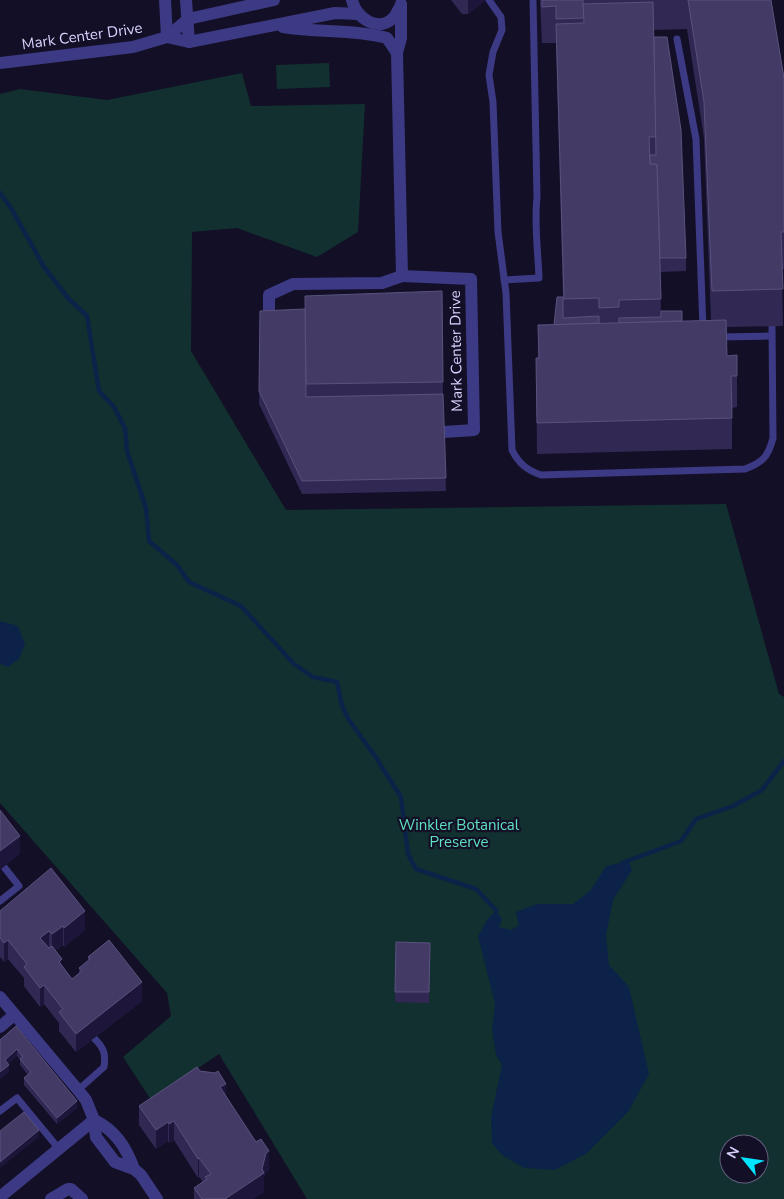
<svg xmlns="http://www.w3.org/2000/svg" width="784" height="1199" viewBox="0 0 784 1199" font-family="'Nunito Sans',sans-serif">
<rect width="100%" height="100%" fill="#130f26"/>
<g fill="#12302f" fill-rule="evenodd">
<polygon points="329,63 330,87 277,89 276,65"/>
<path d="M242,73l9,33 114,-2 -7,128 -41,25 -80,-29 -45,4 -1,119 95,159 440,-6 53,190 5,3v502h-477l-88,-145 -68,46 -28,-43 48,-41 -4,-23 -167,-190v-709l20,-5 87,11zM729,1144h30v30h-30z"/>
</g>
<g fill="#0c2248">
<polygon points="0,621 18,626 25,644 19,659 8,667 0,664"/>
<polygon points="629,861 632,870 613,900 606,935 609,965 629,987 649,1074 628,1112 587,1153 555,1170 524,1168 502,1155 492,1143 491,1117 502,1065 496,1055 492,1030 495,1004 478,936 487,920 496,910 502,920 499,927 511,930 519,925 516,912 537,904 573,904 590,891 606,866"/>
</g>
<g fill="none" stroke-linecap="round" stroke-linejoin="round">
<g stroke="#0c2248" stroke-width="4.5">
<polyline points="0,193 11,208 44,267 68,298 87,316 99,391 114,407 125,428 127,451 146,508 149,541 177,565 189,582 241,606 294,664 313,677 337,682 342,706 349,720 375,756 401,797 408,854 416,869 476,889 496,910"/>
<polyline points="622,863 681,841 696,819 733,806 762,790 784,761"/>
</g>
<g stroke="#3d3a85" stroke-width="7">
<path d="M489,0l12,17 1,13 -9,22 -4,23 4,27 5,130 8,61 6,157c7,14 15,20 29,25l204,-6c18,-7 23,-12 28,-31l-1,-112"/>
<polyline points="677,39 696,139 703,329"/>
<path d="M504,280l35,-2c-1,-27 -5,-54 -2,-81l-4,-197"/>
<polyline points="719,337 771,336"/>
<polyline points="0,901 19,886 4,867"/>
<path d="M78,1090l26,-23c2,-13 0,-19 -10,-29"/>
<polyline points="0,1111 17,1098 59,1149"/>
</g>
<g stroke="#3d3a85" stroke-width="12">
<polyline points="165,0 167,37"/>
<polyline points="186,0 189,42"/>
<path d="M352,0c4,19 28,34 43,16 2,-3 4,-8 6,-11"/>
<polyline points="401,4 401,38 397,53 402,276 471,279 474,430 444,432"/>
<path d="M283,27c35,6 70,2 104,11l10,15"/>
<polyline points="167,37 189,42 335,13 358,14"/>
<polyline points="0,63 133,47 167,37 188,19 274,0"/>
<polyline points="269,323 269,295 293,284 382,283 402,276"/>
<polyline points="0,997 78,1090 86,1100 94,1120 96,1137 115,1162 134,1169 141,1175 157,1199"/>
<polyline points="0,1027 14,1015"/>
<path d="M94,1120c21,10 32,27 40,49"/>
<polyline points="0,1197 94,1120"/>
<polyline points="51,1199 68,1189 71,1189 82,1199"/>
</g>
</g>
<g fill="#312854" fill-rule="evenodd">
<polygon points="451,0 486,0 468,14 462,14"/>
<path d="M540,0h231l13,78v191h-2l1,57 -56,1v29l10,-1v52l-5,1v41l-195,5 -1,-96h2v-33h16l9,-28 -7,-254h-14zM687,29l17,109 7,182 -29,1 -21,-10 -1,-39 26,-1v-13l-32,-221v-7z"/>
<polygon points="442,291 443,394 446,491 302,494 259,404 260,311 305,309"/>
<polygon points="0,911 85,930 64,947 63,945 55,951 62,965 72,979 79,974 79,968 88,961 88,957 142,1001 76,1052 59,1031 59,1023 44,1004 40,1007 24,986 24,978 8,959 4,962 0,957"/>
<polygon points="396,942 430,943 429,1003 395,1002"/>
<polygon points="16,1026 77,1108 57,1124 24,1085 24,1078 28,1075 20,1065 20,1060 17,1056 8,1064 9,1072 0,1079 0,1040"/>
<polygon points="226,1096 269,1170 266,1172 264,1177 264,1192 253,1199 194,1199 194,1188 203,1182 199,1177 198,1178 174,1140 169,1143 168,1141 156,1149 139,1125 139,1106"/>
</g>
<g fill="#1d163a">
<polygon points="468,0 486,0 468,14"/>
<polygon points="20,836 20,854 0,870 0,851"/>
<polygon points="85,911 85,930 64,947 64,928"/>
<polygon points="63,926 63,945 52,953 52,934"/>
<polygon points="49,931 49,950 40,938"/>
<polygon points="8,940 8,959 4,962 4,943"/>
<polygon points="142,982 142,1001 76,1052 76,1034"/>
<polygon points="44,985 44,1004 40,1007 40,988"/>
<polygon points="17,1049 17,1056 5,1066 5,1060"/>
<polygon points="9,1065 9,1072 0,1079 0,1072"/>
<polygon points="226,1084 226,1103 220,1087"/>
<polygon points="77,1101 77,1108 57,1124 57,1118"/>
<polygon points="174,1121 174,1140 169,1143 169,1124"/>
<polygon points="168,1122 168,1141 156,1149 156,1130"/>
<polygon points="39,1130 39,1137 0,1168 0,1162"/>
<polygon points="269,1151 269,1170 266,1172 264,1177 264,1192 253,1199 225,1199 262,1169 266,1153"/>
<polygon points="199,1158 199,1177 198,1178 198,1159"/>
</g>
<g fill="#433a66" stroke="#5a527e">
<polygon points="542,0 583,0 584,18 556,19 556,6 542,7"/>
<polygon points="688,0 771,0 784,78 784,232 781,232 783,289 712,291 704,102"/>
<polygon points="653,2 656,137 649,137 650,164 657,164 661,299 619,300 619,307 599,308 599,298 564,299 556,24 584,23 583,4"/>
<polygon points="654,37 667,37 681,130 686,258 660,258 657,164 650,164 650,155 656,155"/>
<polygon points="442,291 443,382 306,384 305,296"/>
<polygon points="557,297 563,297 563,318 599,316 599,323 554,325"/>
<polygon points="305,309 306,397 443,394 446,478 302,481 259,391 260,311"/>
<polygon points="661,311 682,311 682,321 619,323 619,318 661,317"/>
<polygon points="726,320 727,356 737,355 737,376 731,376 732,418 537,423 536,358 539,358 538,325"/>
<polygon points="0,810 20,836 0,851"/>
<polygon points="51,868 85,911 64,928 63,926 52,934 49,931 40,938 49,948 52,946 62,959 59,962 72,979 82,971 79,968 90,959 88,957 109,940 142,982 76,1034 59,1012 63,1009 44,985 40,988 24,967 27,964 8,940 4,943 0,938 0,911"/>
<polygon points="396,942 430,943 429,992 395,992"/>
<polygon points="16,1026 77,1101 57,1118 24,1078 31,1072 20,1059 23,1057 17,1049 5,1060 9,1065 0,1072 0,1040"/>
<polygon points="197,1067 200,1071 215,1073 218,1071 226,1084 220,1087 256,1142 261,1139 269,1151 266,1153 262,1169 264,1173 225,1199 202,1199 194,1188 207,1179 205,1177 211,1174 199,1158 198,1159 174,1121 169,1124 168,1122 156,1130 139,1106"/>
<polygon points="24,1112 39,1130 0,1162 0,1131"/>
</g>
<g text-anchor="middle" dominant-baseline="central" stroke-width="4.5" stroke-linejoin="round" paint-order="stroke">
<g font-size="15" fill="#d9d4ff" stroke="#130f26">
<text transform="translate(82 36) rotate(-8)">Mark Center Drive</text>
<text transform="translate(456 351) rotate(-91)">Mark Center Drive</text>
</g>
<g font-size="15" fill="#5fe0c0" stroke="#130f26">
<text x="459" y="825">Winkler Botanical<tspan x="459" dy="17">Preserve</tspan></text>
</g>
</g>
<g transform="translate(744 1159) rotate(300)"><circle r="24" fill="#130f26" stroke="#625e7d"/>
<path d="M0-4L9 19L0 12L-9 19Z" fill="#00e5ff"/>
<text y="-8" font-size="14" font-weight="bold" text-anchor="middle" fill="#d9d4ff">N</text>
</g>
</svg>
